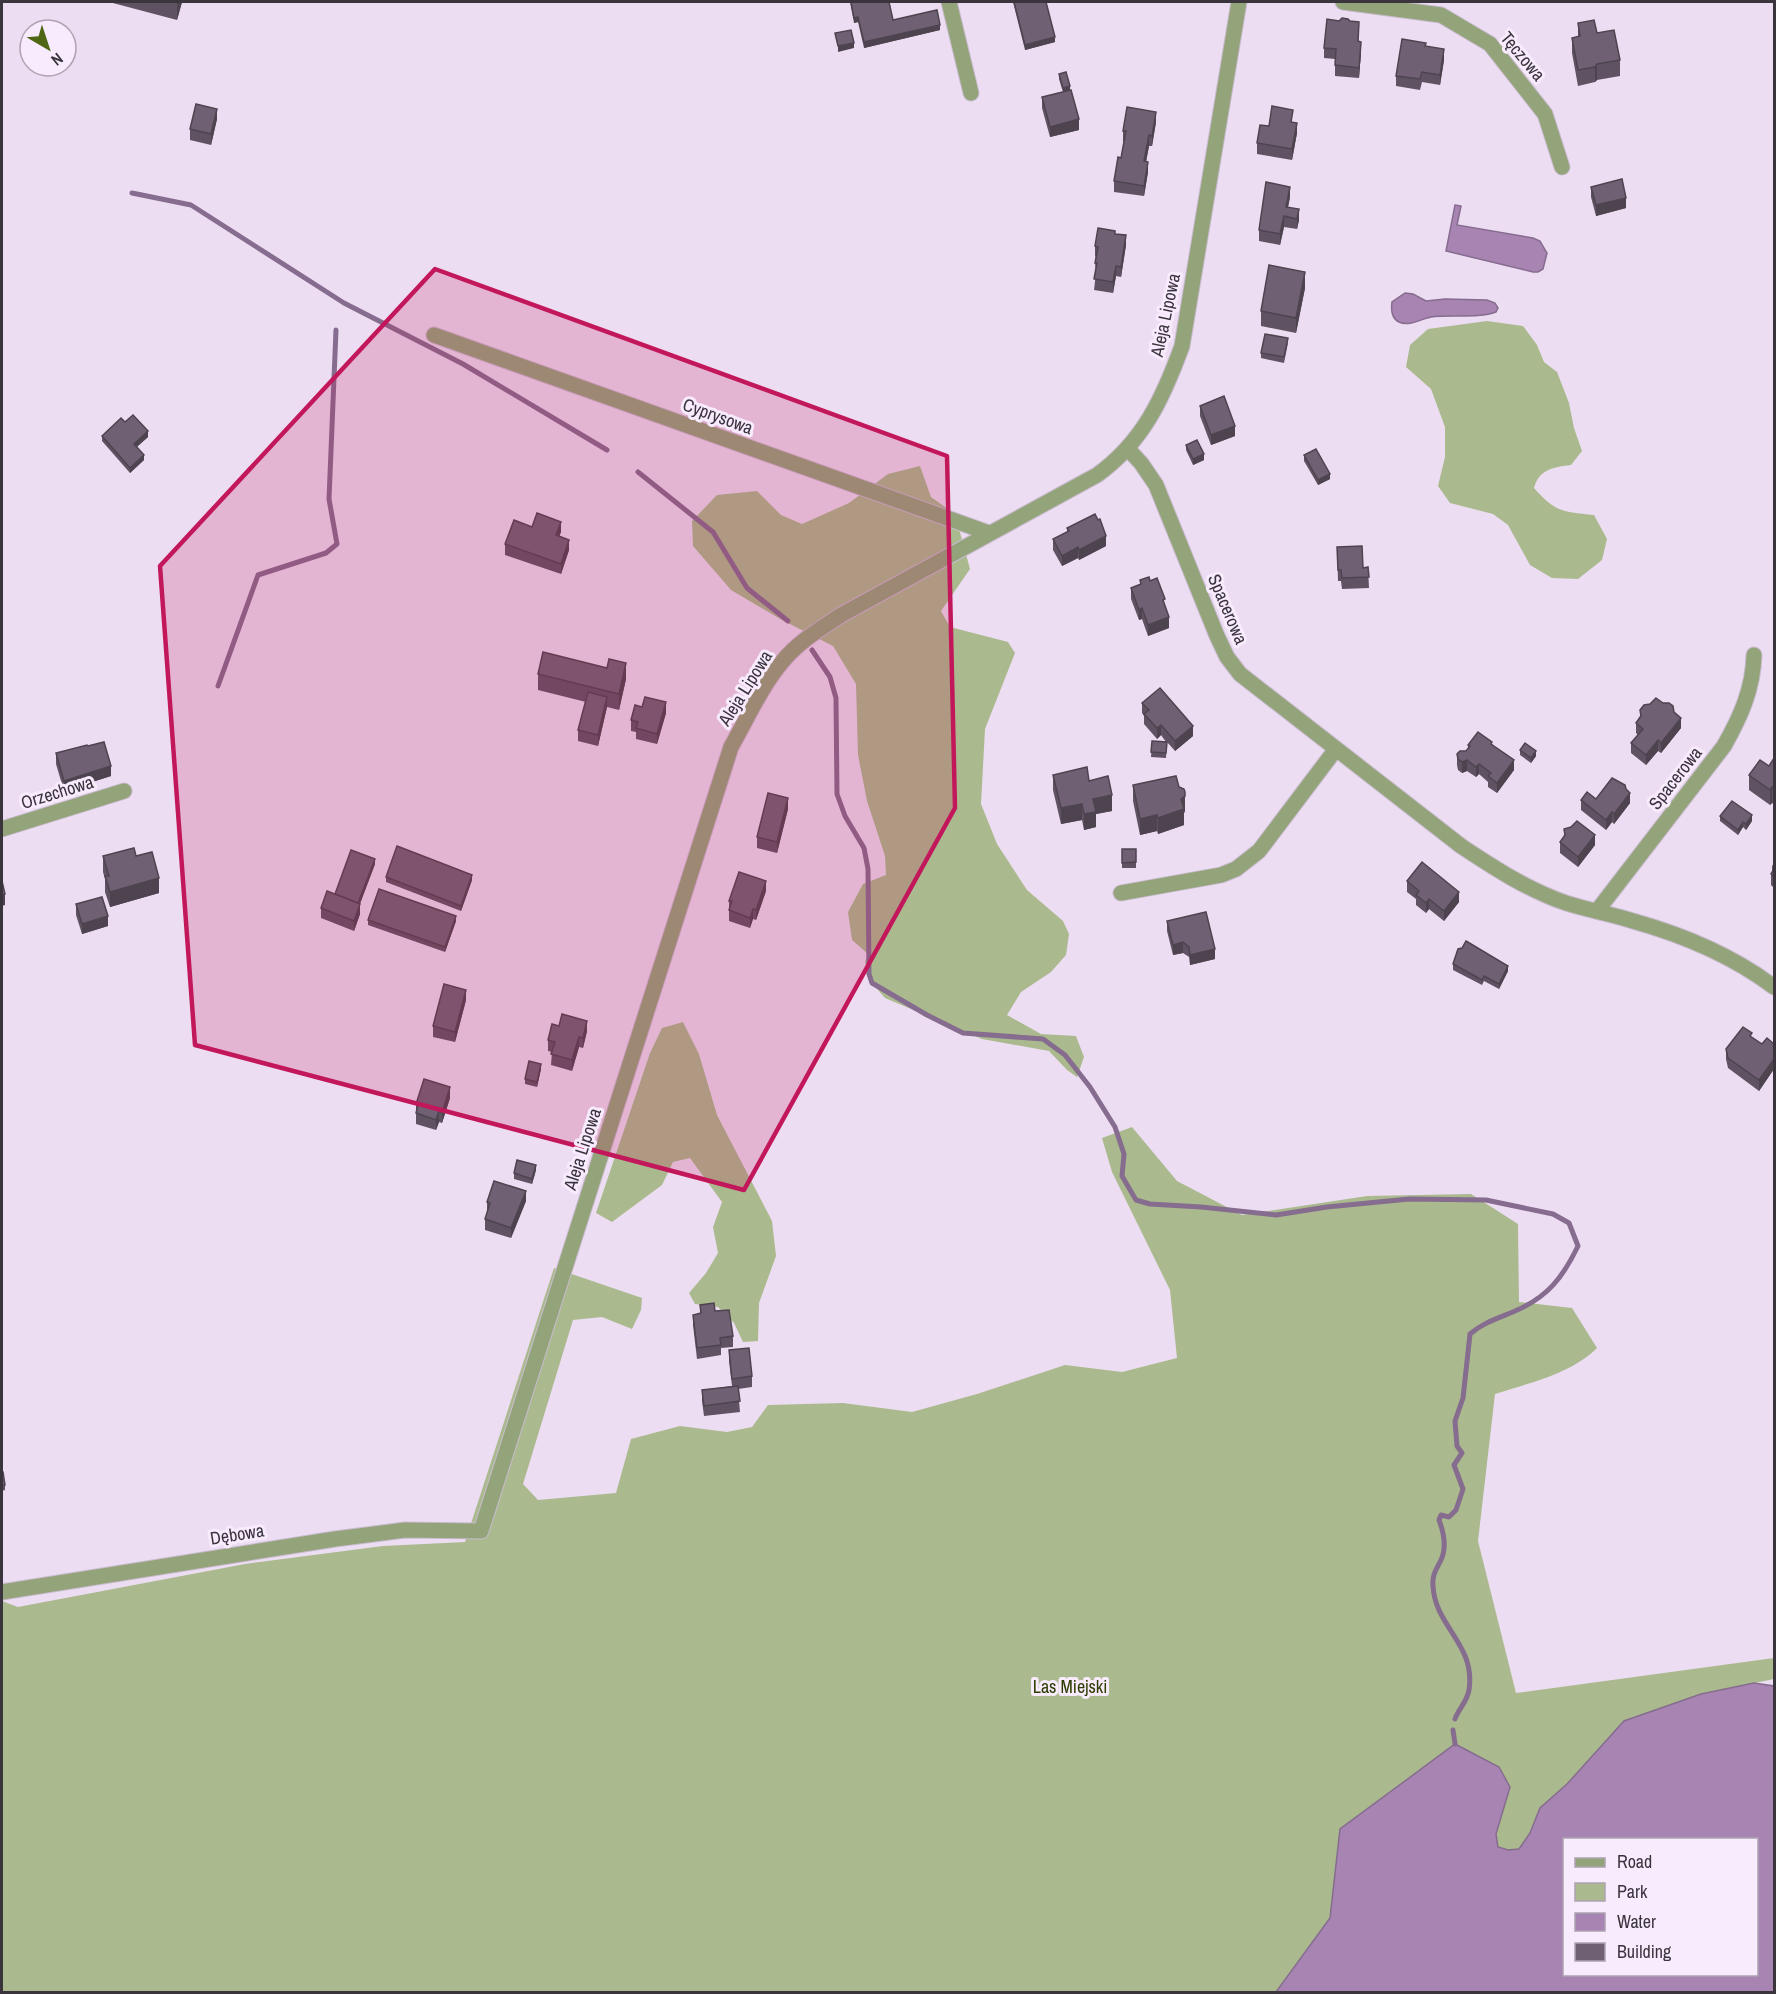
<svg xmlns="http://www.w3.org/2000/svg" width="1776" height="1994" viewBox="0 0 1776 1994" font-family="'Archivo Narrow',sans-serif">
<rect width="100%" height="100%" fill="#edddf2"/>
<g fill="#aaba8e">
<path d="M1487,321l36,5 14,19 7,17 13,10 12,31 5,25 8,23 -11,14c-17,2 -32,4 -37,23 21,24 29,24 60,27l13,24 -5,21 -24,19 -26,-1 -22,-13 -22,-40 -15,-11 -43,-11 -12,-17 7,-29v-30l-14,-38 -25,-22 4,-22 18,-16z"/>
<polygon points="920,466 931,497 955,514 970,569 941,611 950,627 1008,642 1015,653 985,729 981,804 997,844 1027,890 1063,921 1069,934 1066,955 1051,972 1021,992 1007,1015 1041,1034 1076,1036 1084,1057 1077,1077 1067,1070 1049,1051 982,1039 885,998 872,983 865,962 868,954 852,940 848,912 863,884 886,875 885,856 867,801 858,755 856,684 833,646 782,620 731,590 693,546 692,521 717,495 757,491 781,515 802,524 849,503 888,474"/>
<polygon points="683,1022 699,1054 717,1115 772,1221 776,1256 759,1303 758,1341 743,1342 734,1323 718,1307 695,1304 689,1293 706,1273 718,1253 713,1227 722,1202 690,1158 673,1162 662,1185 612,1222 596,1213 650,1053 662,1028"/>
<path d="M1132,1127l45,54 65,34 125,-19 104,-2 47,30 1,78 53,6 25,40c-26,26 -68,35 -102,46l-17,147 38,152 258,-35v21l-73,15 -77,27 -57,63 -27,24 -10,25 -11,16 -11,1 -10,-3 -2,-13 14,-47 -11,-20 -44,-23 -115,85 -10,89 -54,74h-1274v-391l16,6 227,-43 138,-18 82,-4 89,-274 88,30 -1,12 -9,19 -30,-12 -29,3 -50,164 15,16 78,-7 15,-54 49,-13 47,6 25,-5 16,-22 75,-2 69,9 65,-18 88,-29 57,7 55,-14 -7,-68 -58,-118 -10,-34z"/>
</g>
<g fill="#a784b2" stroke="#866c8f" stroke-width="1.5" fill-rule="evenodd">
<polygon points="1455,205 1461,206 1457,225 1533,238 1540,241 1547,253 1543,269 1538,272 1533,272 1446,251"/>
<path d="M1405,293l8,1 13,7 19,-2 42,1 8,3 3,5 -2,4c-18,7 -44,2 -65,5 -10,2 -22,10 -32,5 -8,-4 -8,-13 -7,-20z"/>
<path d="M1754,1683l20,3v306h-498l54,-74 10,-89 115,-85 44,23 11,20 -14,47 2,13 10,3 11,-1 11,-16 10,-25 27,-24 57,-63 77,-27zM1564,1840h192v134h-192z"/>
</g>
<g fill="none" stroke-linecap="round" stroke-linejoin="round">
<g stroke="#866c8f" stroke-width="5">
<polyline points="132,193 191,205 344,303 463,364 607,450"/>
<polyline points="638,472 713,532 747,588 788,621"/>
<path d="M812,650l18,27 6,21 1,96 8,22 19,32 4,21 1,105 3,9 55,32 36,18 80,6 22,16 25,32 25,40 9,27 -2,22 14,24 14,4 51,3 75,8 51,-8 82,-8 77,1 67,14 16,9 9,23c-15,31 -30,51 -63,65 -16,7 -31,11 -45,23l-7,64 -8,23 2,25 5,7 -8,12 9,24 -7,21 -7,7 -8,-2 -2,5c5,13 8,27 2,40 -5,10 -9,15 -8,26 2,41 43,58 36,104 -2,12 -10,18 -14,29"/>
<polyline points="218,686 258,575 326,553 337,544 329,499 336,330"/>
<polyline points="1453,1730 1455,1744"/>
</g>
<defs>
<g id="minor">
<polyline points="949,2 971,93"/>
<polyline points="1343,2 1441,15 1490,44 1545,114 1562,167"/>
<polyline points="434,335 989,533"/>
<path d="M1128,449l13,14 15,22 61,151 10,21 13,17 221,172c33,22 67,44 105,57 22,7 45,11 67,18 50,14 100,35 141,66"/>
<polyline points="2,829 124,791"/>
<polyline points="1121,893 1221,875 1236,869 1259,851 1336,749"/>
<path d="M1597,911l127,-165c17,-30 29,-57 30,-91"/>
<path d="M2,1592l333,-53 70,-9 76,1 250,-784c16,-28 30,-60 51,-85 16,-20 38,-33 59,-47l256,-140c46,-33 66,-77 85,-129l57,-344"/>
</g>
</defs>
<use href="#minor" stroke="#c9bbce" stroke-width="17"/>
<use href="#minor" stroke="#94a47a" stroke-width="15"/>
</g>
<g fill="#5f5363">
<polygon points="109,2 182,2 177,20"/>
<polygon points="850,2 889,2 893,20 940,30 864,48 858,22 854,23"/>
<polygon points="1013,2 1046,2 1055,42 1025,50"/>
<polygon points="1578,23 1597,33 1620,60 1620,76 1597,80 1595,82 1578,86 1572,53 1572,38 1578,37"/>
<polygon points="1359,33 1358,41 1361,52 1359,78 1335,76 1335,59 1324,58 1324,48"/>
<polygon points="1426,46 1444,60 1440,85 1422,82 1420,90 1396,86 1396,76"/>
<polygon points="1059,74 1070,90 1079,130 1050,137 1042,108 1042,97 1063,92 1059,79"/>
<polygon points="217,119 211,145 190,140 190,129"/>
<polygon points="1156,122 1152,146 1149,146 1146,162 1148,172 1144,196 1114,192 1114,181 1121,158 1124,142 1123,141 1123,131"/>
<polygon points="1293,122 1297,133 1292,160 1257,154 1257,143 1269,126"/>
<polygon points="1591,187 1626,208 1596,216 1591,197"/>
<polygon points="1290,197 1288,207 1299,220 1297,229 1284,227 1280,245 1259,241 1259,230"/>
<polygon points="1115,234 1126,245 1121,277 1116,276 1113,293 1094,290 1096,273 1095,263 1096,257 1095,256 1095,246"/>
<polygon points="1305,288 1296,333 1261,326 1261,311"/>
<polygon points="1288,343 1284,363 1261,358 1261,353"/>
<polygon points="1200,406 1235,436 1211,445 1200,416"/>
<polygon points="125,422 148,437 137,447 144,460 130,473 102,441 102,436"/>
<polygon points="1186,445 1204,460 1193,465 1186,450"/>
<polygon points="1304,455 1330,479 1318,485 1304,461"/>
<polygon points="532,527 561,532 559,536 569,550 561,574 505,555 505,544"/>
<polygon points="1067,528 1106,546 1079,560 1078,558 1062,566 1053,550 1053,539 1067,532"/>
<polygon points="1337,547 1363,568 1368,567 1369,588 1342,589 1341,581 1338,581"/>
<polygon points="1140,580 1150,581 1169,628 1148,636 1142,619 1139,620 1131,599 1131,588 1140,585"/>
<polygon points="538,674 626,679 619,710 607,707 598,746 578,741 578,730 586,702 538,690"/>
<polygon points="1142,703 1193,736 1175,751 1167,742 1166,758 1151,757 1152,741 1166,742 1161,735 1157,739 1144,724 1144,716 1142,713"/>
<polygon points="1640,710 1674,712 1681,728 1661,753 1658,751 1646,765 1631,753 1631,743 1638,735 1636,733 1636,723 1640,716"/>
<polygon points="666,713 657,744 636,739 636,732 631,731 631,720"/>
<polygon points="1492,744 1514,770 1497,793 1488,787 1488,782 1479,774 1476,777 1467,771 1462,773 1458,770 1457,765 1457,754 1466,751 1468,749 1468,745"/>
<polygon points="88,746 111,776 64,791 56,764 56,753"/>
<polygon points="1520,750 1536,756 1531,763 1520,755"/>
<polygon points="1774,758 1774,804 1772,803 1770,805 1749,790 1749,775 1769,766"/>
<polygon points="1053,775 1089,781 1112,811 1096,814 1096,827 1084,830 1082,820 1061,824 1053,790"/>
<polygon points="1133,785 1185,811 1184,813 1184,825 1158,834 1157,831 1140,835 1133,801"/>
<polygon points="1626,789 1630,803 1614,824 1612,822 1606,830 1581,810 1581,800 1596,799"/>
<polygon points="788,809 777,853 757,848 757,837"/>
<polygon points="1720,816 1752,821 1746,830 1743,827 1738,835 1720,821"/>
<polygon points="1564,829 1595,845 1578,867 1560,853 1560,842 1564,837"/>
<rect x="1122" y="849" width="14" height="19"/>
<polygon points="103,856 136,856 159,893 110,907 105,892 105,879 103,872"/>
<polygon points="1774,863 1774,888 1771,885 1771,874 1772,872 1772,866"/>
<polygon points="375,864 360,904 360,914 354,931 321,918 321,908"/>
<polygon points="386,877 472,880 461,911 386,882"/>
<polygon points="1407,881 1459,902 1444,921 1429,909 1426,913 1416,905 1416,899 1407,892"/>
<polygon points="766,891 756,920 753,919 750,928 729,921 729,901"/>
<polygon points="76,904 108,926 82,934 76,915"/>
<polygon points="368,920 456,921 445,952 368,925"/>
<polygon points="1167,921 1215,959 1190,965 1189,957 1183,953 1173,955 1167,931"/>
<polygon points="1453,964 1508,971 1499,989 1484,981 1482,985 1453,970"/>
<polygon points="466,1000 455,1042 433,1037 433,1026"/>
<polygon points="559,1026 587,1031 583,1048 579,1047 572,1071 551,1065 552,1052 548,1051 548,1040"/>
<polygon points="1752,1037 1762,1044 1774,1044 1774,1069 1759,1091 1728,1068 1726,1059 1726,1049"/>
<polygon points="541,1069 537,1087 525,1084 525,1079"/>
<polygon points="450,1098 442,1123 439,1122 436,1130 416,1124 416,1104"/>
<polygon points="536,1170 532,1184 514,1179 514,1173"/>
<polygon points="526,1201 511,1238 485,1230 485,1219 487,1213 487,1202"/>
<polygon points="700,1305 715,1311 733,1336 733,1347 721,1348 721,1355 697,1359 693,1325 693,1315 700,1313"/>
<polygon points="729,1350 752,1376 752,1387 738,1389 740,1412 704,1416 702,1401 702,1390 732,1386 729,1361"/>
<polygon points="2,1472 5,1485 5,1490 2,1491"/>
</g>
<g fill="#4e4450">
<polygon points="177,2 182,2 177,20"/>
<polygon points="858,17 858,22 854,23 854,18"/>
<polygon points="940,25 940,30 864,48 864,42"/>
<polygon points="1055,37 1055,42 1025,50 1025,45"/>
<polygon points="1361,42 1361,52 1359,78 1359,68"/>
<polygon points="854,43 854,48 838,52 838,46"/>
<polygon points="1444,49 1444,60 1440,85 1440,75"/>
<polygon points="1597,64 1597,80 1595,82 1595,67"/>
<polygon points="1070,86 1070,92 1063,94 1063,88"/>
<polygon points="217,109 217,119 211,145 211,134"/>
<polygon points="1156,112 1156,122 1152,146 1152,136"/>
<polygon points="1079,119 1079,130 1050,137 1050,127"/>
<polygon points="1297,123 1297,133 1292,160 1292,149"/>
<polygon points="1149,135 1149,146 1144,172 1144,161"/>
<polygon points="1148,162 1148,172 1144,196 1144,186"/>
<polygon points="1290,187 1290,197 1286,217 1286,207"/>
<polygon points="1626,198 1626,208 1596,216 1596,205"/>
<polygon points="1299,209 1299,220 1297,229 1297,219"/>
<polygon points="1284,216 1284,227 1280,245 1280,234"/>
<polygon points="1126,235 1126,245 1121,277 1121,267"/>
<polygon points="1116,266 1116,276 1113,293 1113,282"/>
<polygon points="1305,272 1305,288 1296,333 1296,318"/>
<polygon points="1235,426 1235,436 1211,445 1211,435"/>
<polygon points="148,431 148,437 134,449 134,444"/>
<polygon points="1204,454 1204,460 1193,465 1193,459"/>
<polygon points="144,455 144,460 130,473 130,468"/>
<polygon points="1330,474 1330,479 1318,485 1318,480"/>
<polygon points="561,522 561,532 556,545 556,535"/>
<polygon points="1106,536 1106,546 1079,560 1079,550"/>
<polygon points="569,540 569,550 561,574 561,564"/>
<polygon points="1078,547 1078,558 1062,566 1062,556"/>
<polygon points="1142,608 1142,619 1139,620 1139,610"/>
<polygon points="1169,617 1169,628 1148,636 1148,625"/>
<polygon points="626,663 626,679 619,710 619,694"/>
<polygon points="607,697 607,707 598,746 598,735"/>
<polygon points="666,702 666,713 657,744 657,734"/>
<polygon points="1681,718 1681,728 1661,753 1661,743"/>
<polygon points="1161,725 1161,735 1157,739 1157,728"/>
<polygon points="1193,726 1193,736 1175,751 1175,741"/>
<polygon points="1658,740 1658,751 1646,765 1646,755"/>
<polygon points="1536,751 1536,756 1531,763 1531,758"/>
<polygon points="1467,760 1467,771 1462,773 1462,762"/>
<polygon points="1514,760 1514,770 1497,793 1497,783"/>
<polygon points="1479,764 1479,774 1476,777 1476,767"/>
<polygon points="111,766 111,776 64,791 64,781"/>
<polygon points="1772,787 1772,803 1770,805 1770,790"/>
<polygon points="1185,792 1185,811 1184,813 1184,825 1158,834 1158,818 1181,799"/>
<polygon points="1630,793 1630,803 1614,824 1614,814"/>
<polygon points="1112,795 1112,811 1096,814 1096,827 1084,830 1084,814 1093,799"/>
<polygon points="788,798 788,809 777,853 777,842"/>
<polygon points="1082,804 1082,820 1061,824 1061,808"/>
<polygon points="1612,812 1612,822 1606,830 1606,820"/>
<polygon points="1157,815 1157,831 1140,835 1140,819"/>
<polygon points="1752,815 1752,821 1746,830 1746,824"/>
<polygon points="1743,822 1743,827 1738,835 1738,830"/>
<polygon points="1595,835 1595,845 1578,867 1578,857"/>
<polygon points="375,859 375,864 357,911 357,906"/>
<polygon points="472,875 472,880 461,911 461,906"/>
<polygon points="159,878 159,893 110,907 110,892"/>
<polygon points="766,881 766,891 756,920 756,910"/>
<polygon points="1459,892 1459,902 1444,921 1444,911"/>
<polygon points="5,894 5,905 2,906 2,895"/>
<polygon points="1429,899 1429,909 1426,913 1426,903"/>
<polygon points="360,904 360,914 354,931 354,921"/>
<polygon points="753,909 753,919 750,928 750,918"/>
<polygon points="108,916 108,926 82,934 82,924"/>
<polygon points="456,916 456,921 445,952 445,947"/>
<polygon points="1183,942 1183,953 1173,955 1173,945"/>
<polygon points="1215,949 1215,959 1190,965 1190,955"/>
<polygon points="1508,966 1508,971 1499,989 1499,984"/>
<polygon points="466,990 466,1000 455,1042 455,1032"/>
<polygon points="587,1021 587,1031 583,1048 583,1038"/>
<polygon points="579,1037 579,1047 572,1071 572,1060"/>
<polygon points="1774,1059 1774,1069 1759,1091 1759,1080"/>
<polygon points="541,1064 541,1069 537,1087 537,1082"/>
<polygon points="450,1087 450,1098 442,1123 442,1113"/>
<polygon points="439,1111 439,1122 436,1130 436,1120"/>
<polygon points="536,1165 536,1170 532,1184 532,1179"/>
<polygon points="526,1191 526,1201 511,1238 511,1228"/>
</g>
<g fill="#6f6173" stroke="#4e4450" stroke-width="1.5">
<polygon points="851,2 889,2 893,20 937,10 940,25 864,42 858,17 854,18"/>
<polygon points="1014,2 1046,2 1055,37 1025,45"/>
<polygon points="1342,18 1348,19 1350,21 1359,22 1358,41 1361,42 1359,68 1335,65 1336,49 1324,48 1327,19 1339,21"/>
<polygon points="1594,20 1597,33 1614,30 1620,60 1597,64 1595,67 1578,70 1572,38 1580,36 1578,23"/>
<polygon points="851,30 854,43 838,46 835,33"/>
<polygon points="1402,39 1426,43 1425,46 1444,49 1440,75 1422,72 1420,79 1396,76"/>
<polygon points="1066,72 1070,86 1063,88 1059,74"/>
<polygon points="1071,90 1079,119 1050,127 1042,97"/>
<polygon points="196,104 217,109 211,134 190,129"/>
<polygon points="1272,106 1293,110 1291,122 1297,123 1292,149 1257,143 1260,125 1269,126"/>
<polygon points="1127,107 1156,112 1152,136 1149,135 1144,161 1148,162 1144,186 1114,181 1118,157 1121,158 1126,131 1123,131"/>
<polygon points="1622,179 1626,198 1596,205 1591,187"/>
<polygon points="1266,182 1290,187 1286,207 1299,209 1297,219 1284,216 1280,234 1259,230"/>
<polygon points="1098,228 1115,231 1115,234 1126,235 1121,267 1116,266 1113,282 1094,279 1097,263 1095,263 1098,247 1095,246"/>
<polygon points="1269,265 1305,272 1296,318 1261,311"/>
<polygon points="1265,334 1288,338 1284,357 1261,353"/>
<polygon points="1224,396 1235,426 1211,435 1200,406"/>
<polygon points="133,415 148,431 134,444 144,455 130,468 102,436 121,418 125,422"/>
<polygon points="1197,440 1204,454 1193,459 1186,445"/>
<polygon points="1316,449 1330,474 1318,480 1304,455"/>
<polygon points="537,513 561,522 556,535 569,540 561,564 505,544 514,520 532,527"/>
<polygon points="1095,514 1098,520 1100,519 1106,536 1079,550 1078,547 1062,556 1053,539 1069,531 1067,528"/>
<polygon points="1362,546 1363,568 1368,567 1369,577 1342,578 1341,570 1338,570 1337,547"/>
<polygon points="1149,577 1150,581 1157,578 1165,599 1163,600 1169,617 1148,625 1142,608 1139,610 1131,588 1141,584 1140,580"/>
<polygon points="543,652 607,668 609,659 626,663 619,694 538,674"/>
<polygon points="1160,688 1193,726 1175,741 1161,725 1157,728 1144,714 1149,710 1142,703"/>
<polygon points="588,692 607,697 598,735 578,730"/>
<polygon points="645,697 666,702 657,734 636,728 638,722 631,720 635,705 642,707"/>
<polygon points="1656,698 1663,703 1669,703 1673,706 1674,712 1681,718 1661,743 1658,740 1646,755 1631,743 1643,729 1636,723 1641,716 1640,710 1644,705 1650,704"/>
<polygon points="1478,732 1492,742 1491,744 1514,760 1497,783 1488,776 1491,773 1479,764 1476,767 1467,760 1462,762 1458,759 1457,754 1460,751 1466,751 1470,746 1468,745"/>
<polygon points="1152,741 1167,742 1166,753 1151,752"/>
<polygon points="104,742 111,766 64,781 56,753 87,745 88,746"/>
<polygon points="1525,743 1536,751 1531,758 1520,750"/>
<polygon points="1774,758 1774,789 1772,787 1770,790 1749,775 1760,760 1769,766"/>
<polygon points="1087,767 1089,781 1108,776 1112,795 1093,799 1096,812 1084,814 1082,804 1061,808 1053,775"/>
<polygon points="1176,776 1179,787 1184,789 1185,792 1185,796 1181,799 1184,809 1158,818 1157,815 1140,819 1133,785"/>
<polygon points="1612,778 1625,785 1626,789 1630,793 1614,814 1612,812 1606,820 1581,800 1587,792 1596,799"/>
<polygon points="768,793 788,798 777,842 757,837"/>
<polygon points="1732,801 1752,815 1746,824 1743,822 1738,830 1720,816"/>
<polygon points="1577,821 1595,835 1578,857 1560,842 1565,835 1564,829 1571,827"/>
<polygon points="397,846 472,875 461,906 386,877"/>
<polygon points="134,848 136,856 152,852 159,878 110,892 105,876 109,876 103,856"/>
<polygon points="1122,849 1136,849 1136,862 1122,863"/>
<polygon points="351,850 375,859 358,903 335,894"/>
<polygon points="1422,862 1459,892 1444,911 1429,899 1426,903 1416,895 1419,891 1407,881"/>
<polygon points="1774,869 1774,877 1771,874"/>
<polygon points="739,872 766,881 756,910 753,909 750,918 729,910 732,901 729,901"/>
<polygon points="2,881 5,894 2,895"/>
<polygon points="379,889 456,916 445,947 368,920"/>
<polygon points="327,891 360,904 354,921 321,908"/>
<polygon points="102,897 108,916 82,924 76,904"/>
<polygon points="1206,912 1215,949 1190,955 1189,947 1183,942 1173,945 1167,921"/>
<polygon points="1466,941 1508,966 1499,984 1484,976 1482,980 1453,964 1458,949 1462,948"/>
<polygon points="444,984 466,990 455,1032 433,1026"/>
<polygon points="562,1014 587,1021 583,1038 579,1037 572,1060 551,1054 555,1042 548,1040 552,1024 559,1026"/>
<polygon points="1743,1027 1752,1033 1750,1036 1762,1044 1767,1038 1774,1044 1774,1059 1759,1080 1728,1058 1726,1049"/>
<polygon points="529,1061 541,1064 537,1082 525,1079"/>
<polygon points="424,1079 450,1087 442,1113 439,1111 436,1120 416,1113 418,1105 416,1104"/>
<polygon points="517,1160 536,1165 532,1179 514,1173"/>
<polygon points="494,1181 526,1191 511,1228 485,1219 490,1203 487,1202"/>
<polygon points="714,1303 715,1311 729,1310 733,1336 720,1338 721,1345 697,1348 693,1315 701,1313 700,1305"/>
<polygon points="749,1348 752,1376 732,1379 729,1350"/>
<polygon points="738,1386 740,1401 704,1406 702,1390"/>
<polygon points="2,1472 3,1472 5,1485 2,1486"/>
</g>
<path fill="#c2185b" fill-opacity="0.2" stroke="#c2185b" stroke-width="4.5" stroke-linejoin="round" d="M435,269l512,187 8,352 -211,382 -549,-145 -35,-479z"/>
<g text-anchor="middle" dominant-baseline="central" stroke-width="6" stroke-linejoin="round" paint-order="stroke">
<g font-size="18" fill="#3a343c" stroke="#f8ebfd">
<text transform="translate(1523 56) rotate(50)">Tęczowa</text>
<text transform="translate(1165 315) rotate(-78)">Aleja Lipowa</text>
<text transform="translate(718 416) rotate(20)">Cyprysowa</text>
<text transform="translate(1228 609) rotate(67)">Spacerowa</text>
<text transform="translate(745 688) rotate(-58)">Aleja Lipowa</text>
<text transform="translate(1675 778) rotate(-52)">Spacerowa</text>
<text transform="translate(57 792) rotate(-17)">Orzechowa</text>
<text transform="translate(582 1149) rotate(-72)">Aleja Lipowa</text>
<text transform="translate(237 1534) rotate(-9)">Dębowa</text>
</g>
<g font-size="18" fill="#2d3d00" stroke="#f8ebfd">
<text x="1070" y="1686">Las Miejski</text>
</g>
</g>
<rect width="1776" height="1994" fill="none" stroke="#3a343c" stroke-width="6"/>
<rect x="1563" y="1838" width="195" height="138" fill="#f8ebfd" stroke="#aca2b0" stroke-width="1.5"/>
<rect x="1575" y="1858" width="30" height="9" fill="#94a47a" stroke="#aca2b0" stroke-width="1.5"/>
<text x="1617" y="1868" font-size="18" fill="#3a343c">Road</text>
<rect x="1575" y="1883" width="30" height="18" fill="#aaba8e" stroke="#aca2b0" stroke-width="1.5"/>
<text x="1617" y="1898" font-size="18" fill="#3a343c">Park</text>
<rect x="1575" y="1913" width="30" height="18" fill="#a784b2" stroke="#aca2b0" stroke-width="1.5"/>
<text x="1617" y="1928" font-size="18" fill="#3a343c">Water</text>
<rect x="1575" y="1943" width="30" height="18" fill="#6f6173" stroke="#aca2b0" stroke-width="1.5"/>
<text x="1617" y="1958" font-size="18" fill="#3a343c">Building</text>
<g transform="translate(48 48) rotate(141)"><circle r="28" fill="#f8ebfd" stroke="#aca2b0" stroke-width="1.5"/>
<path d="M0-4.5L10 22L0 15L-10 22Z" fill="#4f6615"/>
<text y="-9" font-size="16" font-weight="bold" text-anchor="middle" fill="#3a343c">N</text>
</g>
</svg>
